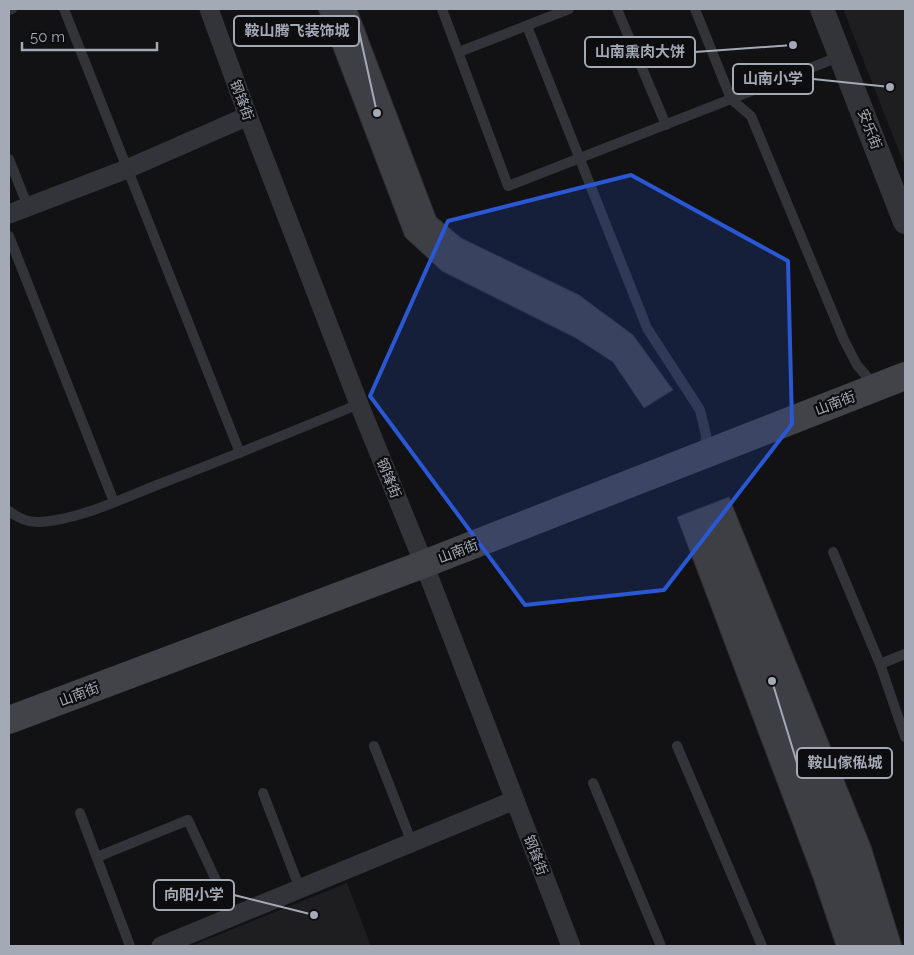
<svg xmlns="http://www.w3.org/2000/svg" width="914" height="955" viewBox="0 0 914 955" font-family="Raleway,'Noto Sans SC',sans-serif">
<rect width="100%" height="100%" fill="#121214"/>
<g fill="#1e1e21">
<polygon points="843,9 905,9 905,166"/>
<polygon points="347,883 371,946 191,946"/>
</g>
<g fill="#3e3f44" stroke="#2c2c30">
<polygon points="318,9 357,9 436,217 461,238 579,295 633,335 673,390 644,408 613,362 576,338 442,271 405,237"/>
<polygon points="729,497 871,846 902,946 836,946 813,878 677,517"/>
</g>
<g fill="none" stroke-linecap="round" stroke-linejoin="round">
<g stroke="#333439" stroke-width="10">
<polyline points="64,9 240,453"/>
<polyline points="442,9 508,186 841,56"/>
<polyline points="617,9 666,125"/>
<polyline points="695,9 731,99 751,116 844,340 857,365 875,386"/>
<polyline points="9,10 12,9"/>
<polyline points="527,26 647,328 700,410 706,435 705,451"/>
<polyline points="459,52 569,9"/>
<polyline points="9,159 28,207"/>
<polyline points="9,236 114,502"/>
<path d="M9,511c9,7 19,12 31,11 37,-2 82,-23 117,-37 67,-26 135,-53 202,-81"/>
<polyline points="833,552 880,664"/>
<polyline points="905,654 880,664 905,737"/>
<polyline points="374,746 412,843"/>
<polyline points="677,746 762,946"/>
<polyline points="593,783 661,946"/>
<polyline points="263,793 300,889"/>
<polyline points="80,813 130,946"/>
<polyline points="97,857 188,820 233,917"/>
</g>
<g stroke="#333439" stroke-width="19">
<polyline points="209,9 248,116 359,404 424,564 571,946"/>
<polyline points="9,214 127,169 248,116"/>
<polyline points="161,946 515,800"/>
</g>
<polyline stroke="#333439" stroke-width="24" points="822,9 905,222"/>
<polyline stroke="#414349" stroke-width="28" points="9,720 424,564 905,376"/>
</g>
<path fill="#2a57d4" fill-opacity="0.2" stroke="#2a57d4" stroke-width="4" stroke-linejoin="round" d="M631,175l157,86 4,163 -128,166 -139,15 -155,-209 78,-175z"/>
<g text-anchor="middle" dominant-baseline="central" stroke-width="4.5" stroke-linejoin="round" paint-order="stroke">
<g font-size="14" fill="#a3a9b5" stroke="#0d0d0f">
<text transform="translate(242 100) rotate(70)">钢锋街</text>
<text transform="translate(870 129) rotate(69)">安乐街</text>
<text transform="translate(835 403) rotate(-21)">山南街</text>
<text transform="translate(389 478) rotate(68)">钢锋街</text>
<text transform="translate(458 551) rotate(-21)">山南街</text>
<text transform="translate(79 694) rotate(-21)">山南街</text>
<text transform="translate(536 855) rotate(69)">钢锋街</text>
</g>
</g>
<path fill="none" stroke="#a3a9b5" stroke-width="2" d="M377 113L359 31M793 45L695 52M890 87L813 79M772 681L797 763M314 915L234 895"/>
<g fill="#a3a9b5" stroke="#0d0d0f" stroke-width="2">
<circle cx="377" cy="113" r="5"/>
<circle cx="793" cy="45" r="5"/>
<circle cx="890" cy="87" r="5"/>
<circle cx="772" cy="681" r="5"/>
<circle cx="314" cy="915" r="5"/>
</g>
<g fill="#0d0d0f" stroke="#a3a9b5" stroke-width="2">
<rect x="234" y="16" width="125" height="30" rx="5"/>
<rect x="585" y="37" width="110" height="30" rx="5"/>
<rect x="733" y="64" width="80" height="30" rx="5"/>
<rect x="797" y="748" width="95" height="30" rx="5"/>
<rect x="154" y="880" width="80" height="30" rx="5"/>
</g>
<g font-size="15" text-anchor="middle" font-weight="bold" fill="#a3a9b5">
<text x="297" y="36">鞍山腾飞装饰城</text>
<text x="640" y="57">山南熏肉大饼</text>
<text x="773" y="84">山南小学</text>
<text x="845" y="768">鞍山傢俬城</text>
<text x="194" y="900">向阳小学</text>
</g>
<rect width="914" height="955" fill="none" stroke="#a3a9b5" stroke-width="20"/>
<path d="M22 42v8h135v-8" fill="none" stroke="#a3a9b5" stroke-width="2.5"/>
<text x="30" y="42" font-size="15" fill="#a3a9b5" stroke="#0d0d0f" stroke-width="4" paint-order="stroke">50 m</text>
</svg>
